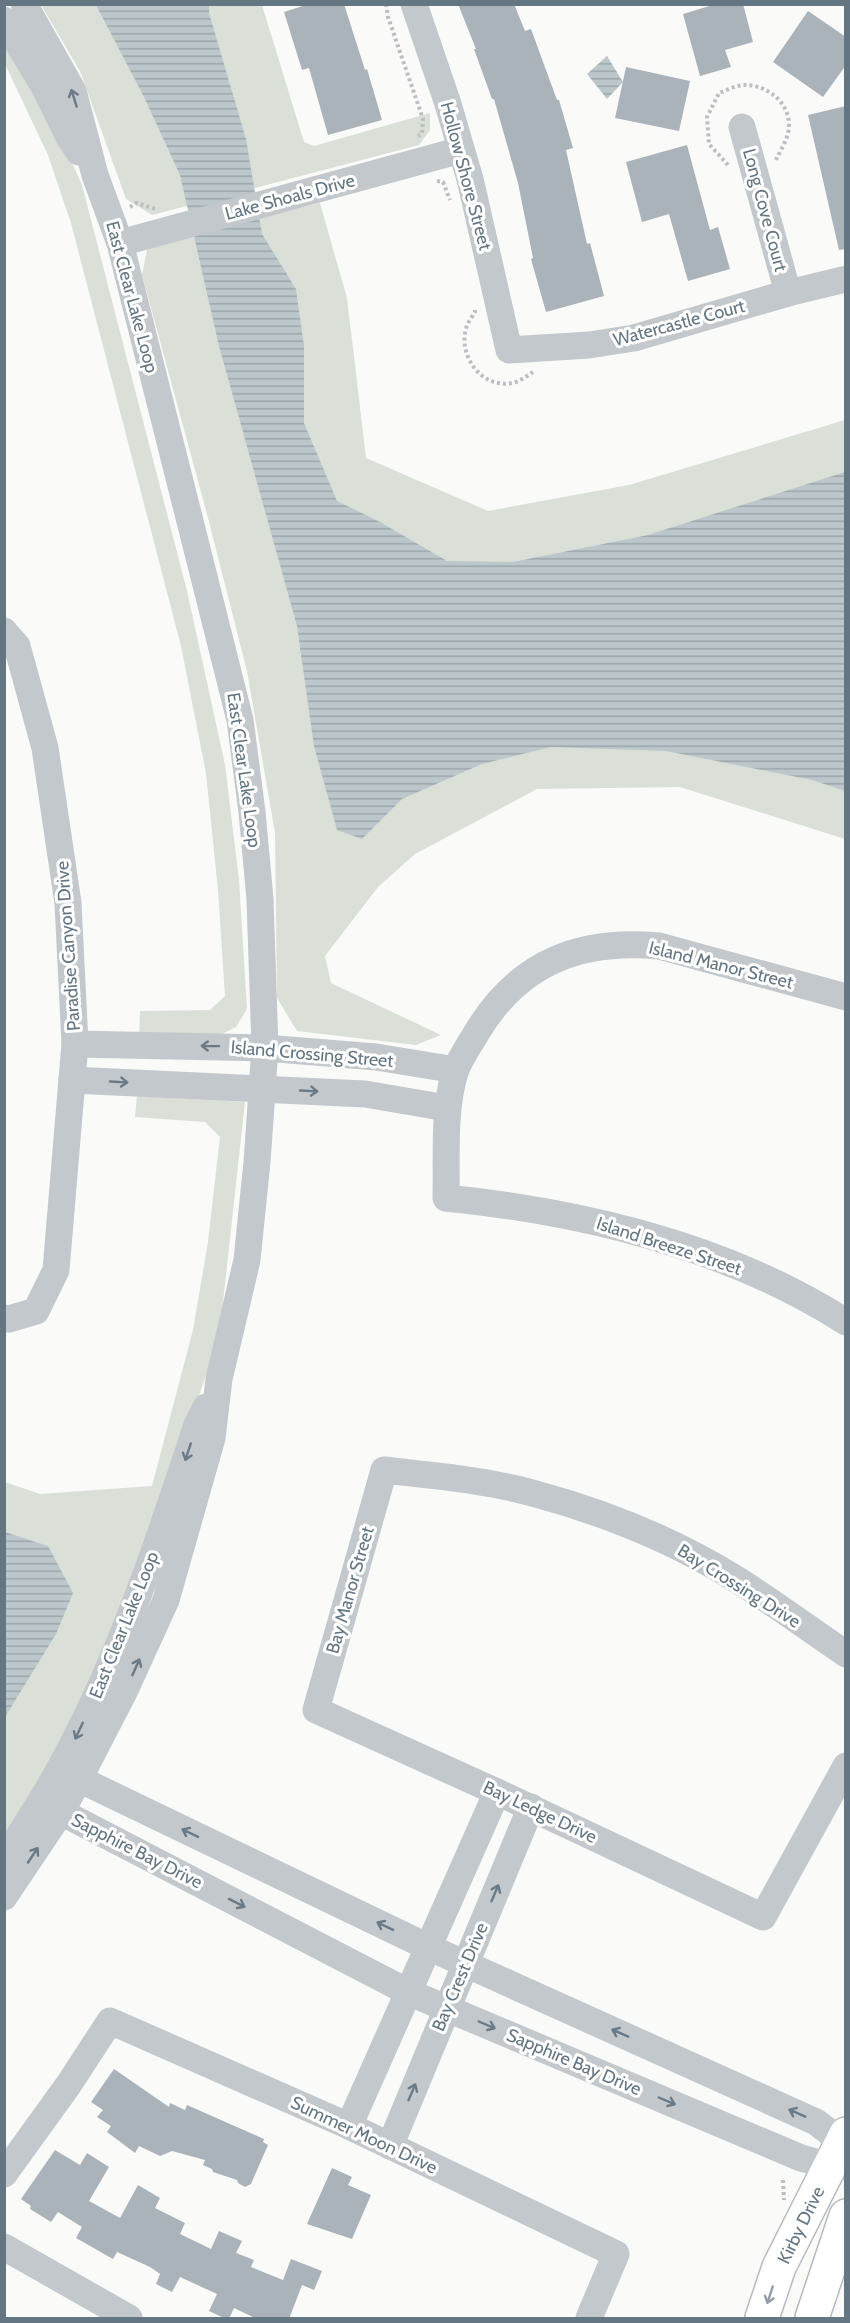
<svg xmlns="http://www.w3.org/2000/svg" width="850" height="2323" viewBox="0 0 850 2323" font-family="Cabin,sans-serif">
<defs>
<pattern id="water-rules" width="6" height="5" patternUnits="userSpaceOnUse" patternTransform="scale(1.5)"><rect width="6" height="5" fill="#bbc7cb"/><path d="M0 2.5h6" fill="none" stroke="#9ca6aa"/></pattern>
</defs>
<rect width="100%" height="100%" fill="#fafaf8"/>
<g fill="#dadfd7">
<polygon points="41,5 262,5 304,142 314,146 430,113 430,130 419,145 152,215 126,199 80,71"/>
<polygon points="4,33 33,77 82,185 187,591 225,765 239,880 247,1009 236,1027 218,1036 139,1035 140,1011 210,1010 225,996 218,890 206,773 181,646 71,223 48,155 5,64"/>
<polygon points="320,203 347,298 366,458 488,511 629,485 845,420 845,839 680,787 537,789 415,854 378,887 325,956 331,983 441,1035 416,1045 297,1031 277,998 275,833 247,671 207,514 142,275 148,245"/>
<polygon points="137,1096 245,1102 219,1338 135,1580 56,1758 5,1842 5,1482 40,1494 152,1486 193,1330 208,1242 220,1137 205,1122 135,1117"/>
</g>
<g fill="url(#water-rules)">
<polygon points="96,5 209,5 209,13 246,139 262,234 296,289 304,346 304,423 337,501 380,522 447,561 513,562 648,535 845,472 845,791 812,780 666,751 551,747 482,764 402,799 362,839 337,830 314,746 297,626 219,346 180,175 144,97"/>
<polygon points="607,56 623,82 607,99 587,74"/>
<polygon points="5,1532 48,1546 73,1593 56,1634 5,1717"/>
</g>
<g fill="#aab3b9">
<polygon points="309,4 344,4 365,70 367,69 382,120 328,135 309,68 302,70 284,12"/>
<polygon points="458,4 514,4 525,31 531,29 557,100 559,100 573,148 566,150 587,244 590,243 604,296 546,312 531,259 533,258 518,183 494,99 492,99 474,49 476,49"/>
<polygon points="716,4 743,4 753,42 725,50 731,67 700,76 683,14"/>
<polygon points="808,11 846,37 846,65 823,97 773,62"/>
<polygon points="626,67 690,81 679,131 615,118"/>
<polygon points="846,106 846,249 839,250 808,115"/>
<polygon points="687,145 710,230 718,227 730,269 688,281 669,214 642,222 626,162"/>
<polygon points="114,2069 169,2107 170,2103 185,2110 187,2105 264,2139 263,2142 268,2145 251,2184 245,2187 238,2183 237,2180 213,2172 212,2169 203,2165 205,2160 172,2151 160,2156 139,2146 135,2153 107,2132 111,2126 97,2117 103,2110 91,2102"/>
<polygon points="55,2150 80,2165 87,2153 109,2167 89,2201 120,2218 138,2185 160,2198 155,2208 185,2223 180,2234 211,2249 219,2231 242,2241 236,2253 254,2260 251,2267 283,2280 291,2259 322,2271 314,2290 302,2285 289,2319 257,2319 234,2308 229,2319 226,2319 209,2311 217,2294 180,2277 172,2292 156,2284 160,2274 150,2267 117,2252 113,2259 76,2238 82,2227 58,2212 51,2222 30,2209 31,2206 21,2199"/>
<polygon points="332,2168 352,2177 348,2185 371,2195 352,2239 307,2224"/>
</g>
<g fill="none" stroke-linecap="round" stroke-linejoin="round">
<defs>
<g id="major">
<polyline points="762,2318 779,2267 846,2134"/>
<polyline points="812,2318 846,2216"/>
</g>
</defs>
<use href="#major" stroke="#b5babe" stroke-width="36"/>
<g stroke="#bbbfc2" stroke-width="4" stroke-dasharray="3 3" stroke-linecap="butt">
<polyline points="386,4 388,17 423,119 422,134 418,136"/>
<path d="M728,165l-19,-21 -2,-27 12,-24c8,-3 18,-8 26,-8 22,0 44,17 44,40 0,13 -8,24 -13,35"/>
<polyline points="437,181 443,182 450,200"/>
<polyline points="130,207 136,203 156,209"/>
<path d="M475,310v2c-3,5 -8,11 -9,17 -8,28 17,60 46,54 7,-1 15,-7 21,-11"/>
<polyline points="783,2180 784,2200"/>
</g>
<g stroke="#c3c8cc" stroke-width="27">
<polyline points="414,4 448,104 470,179 509,350 589,345 634,338 788,293 846,279"/>
<polyline points="4,20 45,88 69,137 79,152"/>
<polyline points="742,127 788,293"/>
<polyline points="120,243 461,150"/>
<polyline points="4,631 17,646 45,748 68,903 75,1044 56,1270 36,1311 9,1319 4,1318"/>
<path d="M846,997l-187,-51c-79,-7 -140,16 -182,86 -7,12 -17,26 -22,40 -12,40 -8,85 -9,126 138,14 281,48 400,124"/>
<polyline points="75,1044 265,1048 376,1057 456,1070"/>
<polyline points="72,1080 365,1094 447,1108"/>
<path d="M846,1654c-37,-25 -72,-51 -110,-75 -61,-38 -130,-66 -200,-85 -49,-14 -101,-18 -152,-24l-68,240 181,82 266,125 83,-151"/>
<path d="M4,1859c22,-34 44,-67 62,-102 56,-105 94,-219 131,-332l9,-18"/>
<polyline points="4,1897 61,1812 79,1779 125,1690 166,1600 212,1438 219,1379 247,1260 257,1162 265,1048 260,899 252,812 240,720 120,243 95,175 73,91 24,4"/>
<polyline points="349,2126 497,1792"/>
<polyline points="846,2145 816,2122 428,1947 79,1779 51,1785 61,1812 408,1992 801,2158 830,2166 846,2167"/>
<polyline points="390,2146 531,1807"/>
<polyline points="4,2174 69,2084 110,2021 349,2126 616,2254 589,2318"/>
<polyline points="4,2247 129,2318"/>
</g>
<use href="#major" stroke="#fff" stroke-width="33"/>
</g>
<defs><path id="oneway-shaft" d="M-6 0H5M1.5-3L5.5 0L1.5 3" fill="none" stroke-width="1.6" stroke-linecap="round" stroke-linejoin="round" transform="scale(1.5)"/></defs>
<g stroke="#6a7a87">
<use href="#oneway-shaft" transform="translate(74 98) rotate(-107)"/>
<use href="#oneway-shaft" transform="translate(210 1046) rotate(-179)"/>
<use href="#oneway-shaft" transform="translate(119 1082) rotate(3)"/>
<use href="#oneway-shaft" transform="translate(309 1091) rotate(3)"/>
<use href="#oneway-shaft" transform="translate(188 1452) rotate(108)"/>
<use href="#oneway-shaft" transform="translate(136 1667) rotate(-66)"/>
<use href="#oneway-shaft" transform="translate(79 1731) rotate(115)"/>
<use href="#oneway-shaft" transform="translate(190 1833) rotate(-154)"/>
<use href="#oneway-shaft" transform="translate(33 1855) rotate(-56)"/>
<use href="#oneway-shaft" transform="translate(495 1893) rotate(-67)"/>
<use href="#oneway-shaft" transform="translate(237 1903) rotate(27)"/>
<use href="#oneway-shaft" transform="translate(385 1926) rotate(-154)"/>
<use href="#oneway-shaft" transform="translate(487 2025) rotate(23)"/>
<use href="#oneway-shaft" transform="translate(620 2033) rotate(-156)"/>
<use href="#oneway-shaft" transform="translate(412 2092) rotate(-67)"/>
<use href="#oneway-shaft" transform="translate(667 2101) rotate(23)"/>
<use href="#oneway-shaft" transform="translate(797 2113) rotate(-156)"/>
</g>
<use stroke="#939fa8" href="#oneway-shaft" transform="translate(770 2295) rotate(108)"/>
<g text-anchor="middle" dominant-baseline="central" stroke-width="6" stroke-linejoin="round" paint-order="stroke">
<g font-size="18" fill="#657683" stroke="#fff">
<text transform="translate(466 176) rotate(75)">Hollow Shore Street</text>
<text transform="translate(290 197) rotate(-15)">Lake Shoals Drive</text>
<text transform="translate(765 210) rotate(75)">Long Cove Court</text>
<text transform="translate(132 297) rotate(75)">East Clear Lake Loop</text>
<text transform="translate(679 323) rotate(-15)">Watercastle Court</text>
<text transform="translate(244 770) rotate(82)">East Clear Lake Loop</text>
<text transform="translate(68 946) rotate(-94)">Paradise Canyon Drive</text>
<text transform="translate(721 965) rotate(14)">Island Manor Street</text>
<text transform="translate(312 1054) rotate(5)">Island Crossing Street</text>
<text transform="translate(669 1246) rotate(18)">Island Breeze Street</text>
<text transform="translate(739 1586) rotate(32)">Bay Crossing Drive</text>
<text transform="translate(350 1590) rotate(-74)">Bay Manor Street</text>
<text transform="translate(124 1625) rotate(-68)">East Clear Lake Loop</text>
<text transform="translate(540 1812) rotate(25)">Bay Ledge Drive</text>
<text transform="translate(137 1851) rotate(27)">Sapphire Bay Drive</text>
<text transform="translate(460 1977) rotate(-67)">Bay Crest Drive</text>
<text transform="translate(574 2062) rotate(23)">Sapphire Bay Drive</text>
<text transform="translate(364 2135) rotate(25)">Summer Moon Drive</text>
<text transform="translate(801 2225) rotate(-64)">Kirby Drive</text>
</g>
</g>
<rect width="850" height="2323" fill="none" stroke="#657683" stroke-width="12"/>
</svg>
